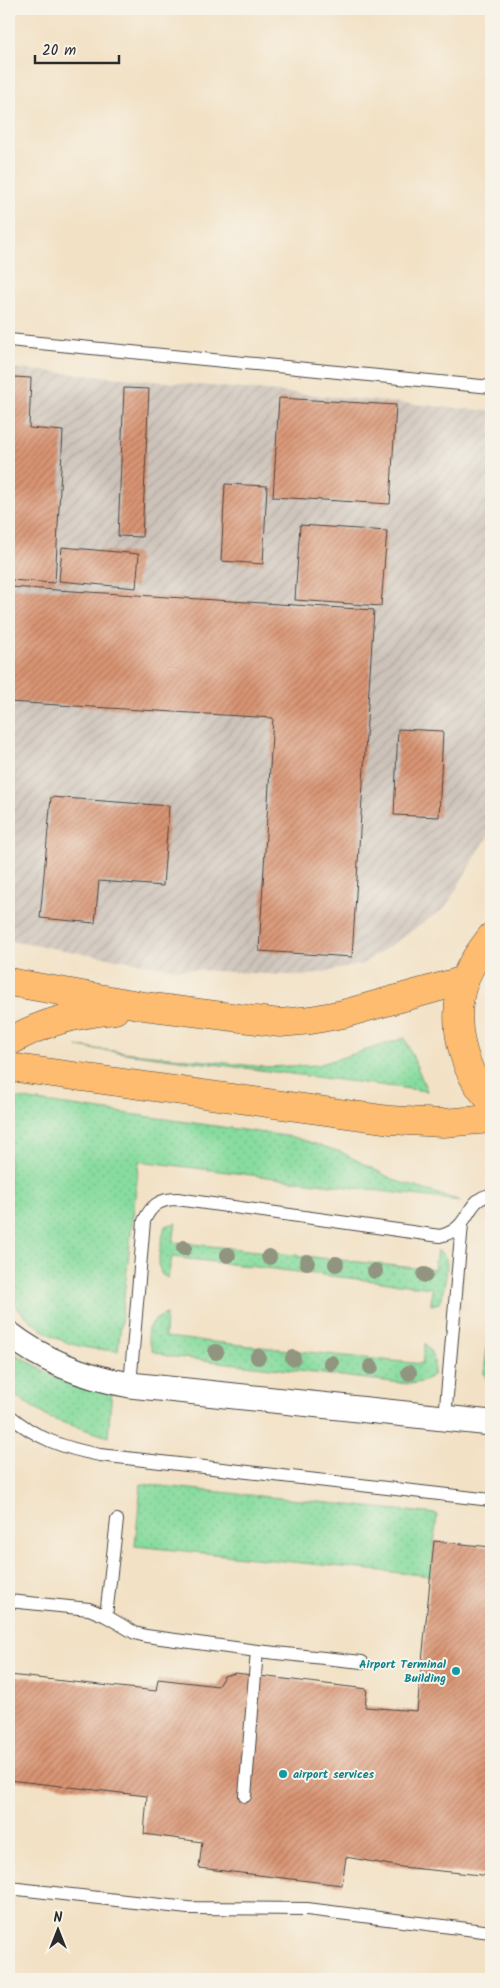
<svg xmlns="http://www.w3.org/2000/svg" width="500" height="1988" viewBox="0 0 500 1988" font-family="Kalam,sans-serif">
<defs>
<pattern id="industrial-furrows" width="10" height="10" patternUnits="userSpaceOnUse" patternTransform="scale(1.25)"><rect width="10" height="10" fill="#ccc2b9"/><path d="M-1 1l2-2M0 10L10 0M9 11l2-2" fill="none" stroke="#afa79f"/></pattern>
<pattern id="grass-dots" width="8" height="8" patternUnits="userSpaceOnUse" patternTransform="scale(1.25)"><rect width="8" height="8" fill="#87dc9f"/><path d="M2 2h.1M6 6h.1" fill="none" stroke="#75bd89" stroke-width="1.8" stroke-linecap="round"/></pattern>
<pattern id="garden-furrows" width="10" height="10" patternUnits="userSpaceOnUse" patternTransform="scale(1.25)"><rect width="10" height="10" fill="#87dc9f"/><path d="M-1 1l2-2M0 10L10 0M9 11l2-2" fill="none" stroke="#75bd89"/></pattern>
<pattern id="building-hatch" width="6" height="6" patternUnits="userSpaceOnUse" patternTransform="scale(1.25)"><rect width="6" height="6" fill="#d99473"/><path d="M-1 1l2-2M0 6l6-6M5 7l2-2" fill="none" stroke="#b0795f"/></pattern>
</defs>
<rect width="100%" height="100%" fill="#f7f3e8"/>
<filter id="ink" filterUnits="userSpaceOnUse"><feTurbulence type="fractalNoise" baseFrequency=".02" numOctaves="2"/><feDisplacementMap in="SourceGraphic" scale="10" xChannelSelector="R" yChannelSelector="G"/><feConvolveMatrix kernelMatrix="1 2 1 2 8 2 1 2 1" color-interpolation-filters="sRGB"/></filter>
<filter id="wash" filterUnits="userSpaceOnUse"><feTurbulence type="fractalNoise" baseFrequency=".0096" numOctaves="4" result="noise"/><feDisplacementMap in="SourceGraphic" scale="20" xChannelSelector="R" yChannelSelector="G"/><feGaussianBlur stdDeviation="1.12" result="paint"/><feColorMatrix in="noise" values="0 0 0 0 0 0 0 0 0 0 0 0 0 0 0 0 0 1.4 0 .05"/><feComposite in="paint" operator="in"/></filter>
<g filter="url(#wash)">
<rect width="100%" height="100%" fill="#f2e1c5"/>
<polygon fill="url(#industrial-furrows)" points="9,368 491,411 491,831 445,908 363,964 305,976 177,969 9,941"/>
<g fill="url(#grass-dots)" stroke="#598465">
<polygon points="405,1038 427,1091 77,1047 264,1067 318,1065"/>
<path d="M9,1097l284,40 48,15 55,29 65,20 -322,-40 -21,190c-54,-3 -72,-14 -109,-51z"/>
<path d="M176,1223l-3,19 261,28 3,-20c4,2 7,5 9,9 3,8 -3,36 -7,44l-8,2 1,-17 -260,-31 -4,21 -6,-3c-7,-13 0,-35 3,-49z"/>
<path d="M166,1314l-1,23 257,27 3,-21c8,11 11,18 8,32l-11,7 -12,2 -243,-28 -14,-5c-9,-20 -8,-27 13,-37z"/>
<polygon points="9,1350 55,1377 112,1390 108,1437 49,1418 11,1393 9,1390"/>
<polygon points="141,1484 437,1514 431,1576 135,1546"/>
</g>
<polygon fill="url(#garden-furrows)" stroke="#598465" points="491,1318 491,1383 488,1382 484,1373"/>
<g id="blocks">
<g fill="url(#building-hatch)">
<polygon points="14,377 31,378 29,428 63,431 55,583 9,580 9,466"/>
<polygon points="124,388 149,389 142,537 118,536"/>
<polygon points="279,398 396,405 390,504 273,497"/>
<polygon points="225,484 267,486 263,564 221,561"/>
<polygon points="300,525 387,531 381,606 295,600"/>
<polygon points="62,547 139,554 136,588 59,581"/>
<polygon points="9,587 374,610 352,957 259,951 273,718 9,702"/>
<polygon points="398,729 443,731 439,817 394,815"/>
<polygon points="51,797 169,806 163,886 99,881 95,923 40,918"/>
<polygon points="434,1541 491,1547 491,1876 401,1867 346,1857 342,1885 199,1868 202,1842 144,1834 147,1796 9,1780 9,1675 156,1691 158,1679 218,1686 224,1676 235,1673 367,1689 365,1707 417,1711"/>
</g>
</g>
</g>
<g filter="url(#ink)">
<use href="#blocks" fill-opacity="0" stroke="#494642" stroke-width="1"/>
<g fill="none" stroke-linecap="round" stroke-linejoin="round">
<defs>
<g id="service">
<polyline points="9,340 491,387"/>
<path d="M130,1385l14,-164c7,-16 16,-22 33,-22l263,37c33,-8 24,-37 51,-41"/>
<path d="M9,1415c28,24 55,33 91,40l391,45"/>
<polyline points="445,1418 462,1224"/>
<polyline points="9,1601 89,1609 106,1616 135,1633 146,1636 257,1651 362,1662"/>
<polyline points="106,1616 117,1520"/>
<polyline points="245,1796 257,1651"/>
<polyline points="9,1888 188,1908 307,1909 491,1932"/>
</g>
<path id="minor" d="M9,1334c36,28 76,43 121,51l361,38"/>
<g id="primary">
<path d="M491,937c-10,13 -20,26 -26,42 -15,38 -4,93 26,121"/>
<polyline points="9,982 144,1006 280,1023 311,1020 343,1014 465,980"/>
<path d="M9,1042c33,-20 68,-28 106,-32"/>
<polyline points="9,1067 390,1120 443,1123 491,1119"/>
</g>
</defs>
<use href="#service" stroke="#494642" stroke-width="14"/>
<use href="#minor" stroke="#494642" stroke-width="27"/>
<use href="#primary" stroke="#494642" stroke-width="29"/>
<use href="#service" stroke="#fff" stroke-width="12"/>
<use href="#minor" stroke="#fff" stroke-width="25"/>
<use href="#primary" stroke="#fdbc6f" stroke-width="28"/>
</g>
<g fill="#919580">
<circle cx="184" cy="1248" r="8"/>
<circle cx="228" cy="1255" r="8"/>
<circle cx="269" cy="1257" r="8"/>
<circle cx="307" cy="1262" r="8"/>
<circle cx="336" cy="1264" r="8"/>
<circle cx="375" cy="1271" r="8"/>
<circle cx="425" cy="1275" r="8"/>
<circle cx="216" cy="1352" r="8"/>
<circle cx="258" cy="1357" r="8"/>
<circle cx="293" cy="1358" r="8"/>
<circle cx="331" cy="1363" r="8"/>
<circle cx="371" cy="1367" r="8"/>
<circle cx="409" cy="1373" r="8"/>
</g>
</g>
<g fill="#0f9aa8" stroke="#f7f3e8" stroke-width="2">
<circle cx="456" cy="1671" r="5"/>
<circle cx="283" cy="1774" r="5"/>
</g>
<g text-anchor="middle" dominant-baseline="central" stroke-width="4" stroke-linejoin="round" paint-order="stroke">
<g font-size="12" font-weight="bold" fill="#0d838f" stroke="#f7f3e8" text-anchor="end">
<text x="446" y="1664">Airport Terminal<tspan x="446" dy="14">Building</tspan></text>
<text x="293" y="1774" text-anchor="start">airport services</text>
</g>
</g>
<rect width="500" height="1988" fill="none" stroke="#f7f3e8" stroke-width="30"/>
<g transform="translate(58 1930)" stroke="#f7f3e8" stroke-width="4" paint-order="stroke">
<path d="M0-4L9 19L0 12L-9 19Z" fill="#2b2b2b"/>
<text y="-8" font-size="14" font-weight="bold" text-anchor="middle" fill="#2b2b2b">N</text>
</g>
<path d="M35 55v8h84v-8" fill="none" stroke="#2b2b2b" stroke-width="2.5"/>
<text x="42" y="55" font-size="15" fill="#2b2b2b" stroke="#f7f3e8" stroke-width="4" paint-order="stroke">20 m</text>
</svg>
